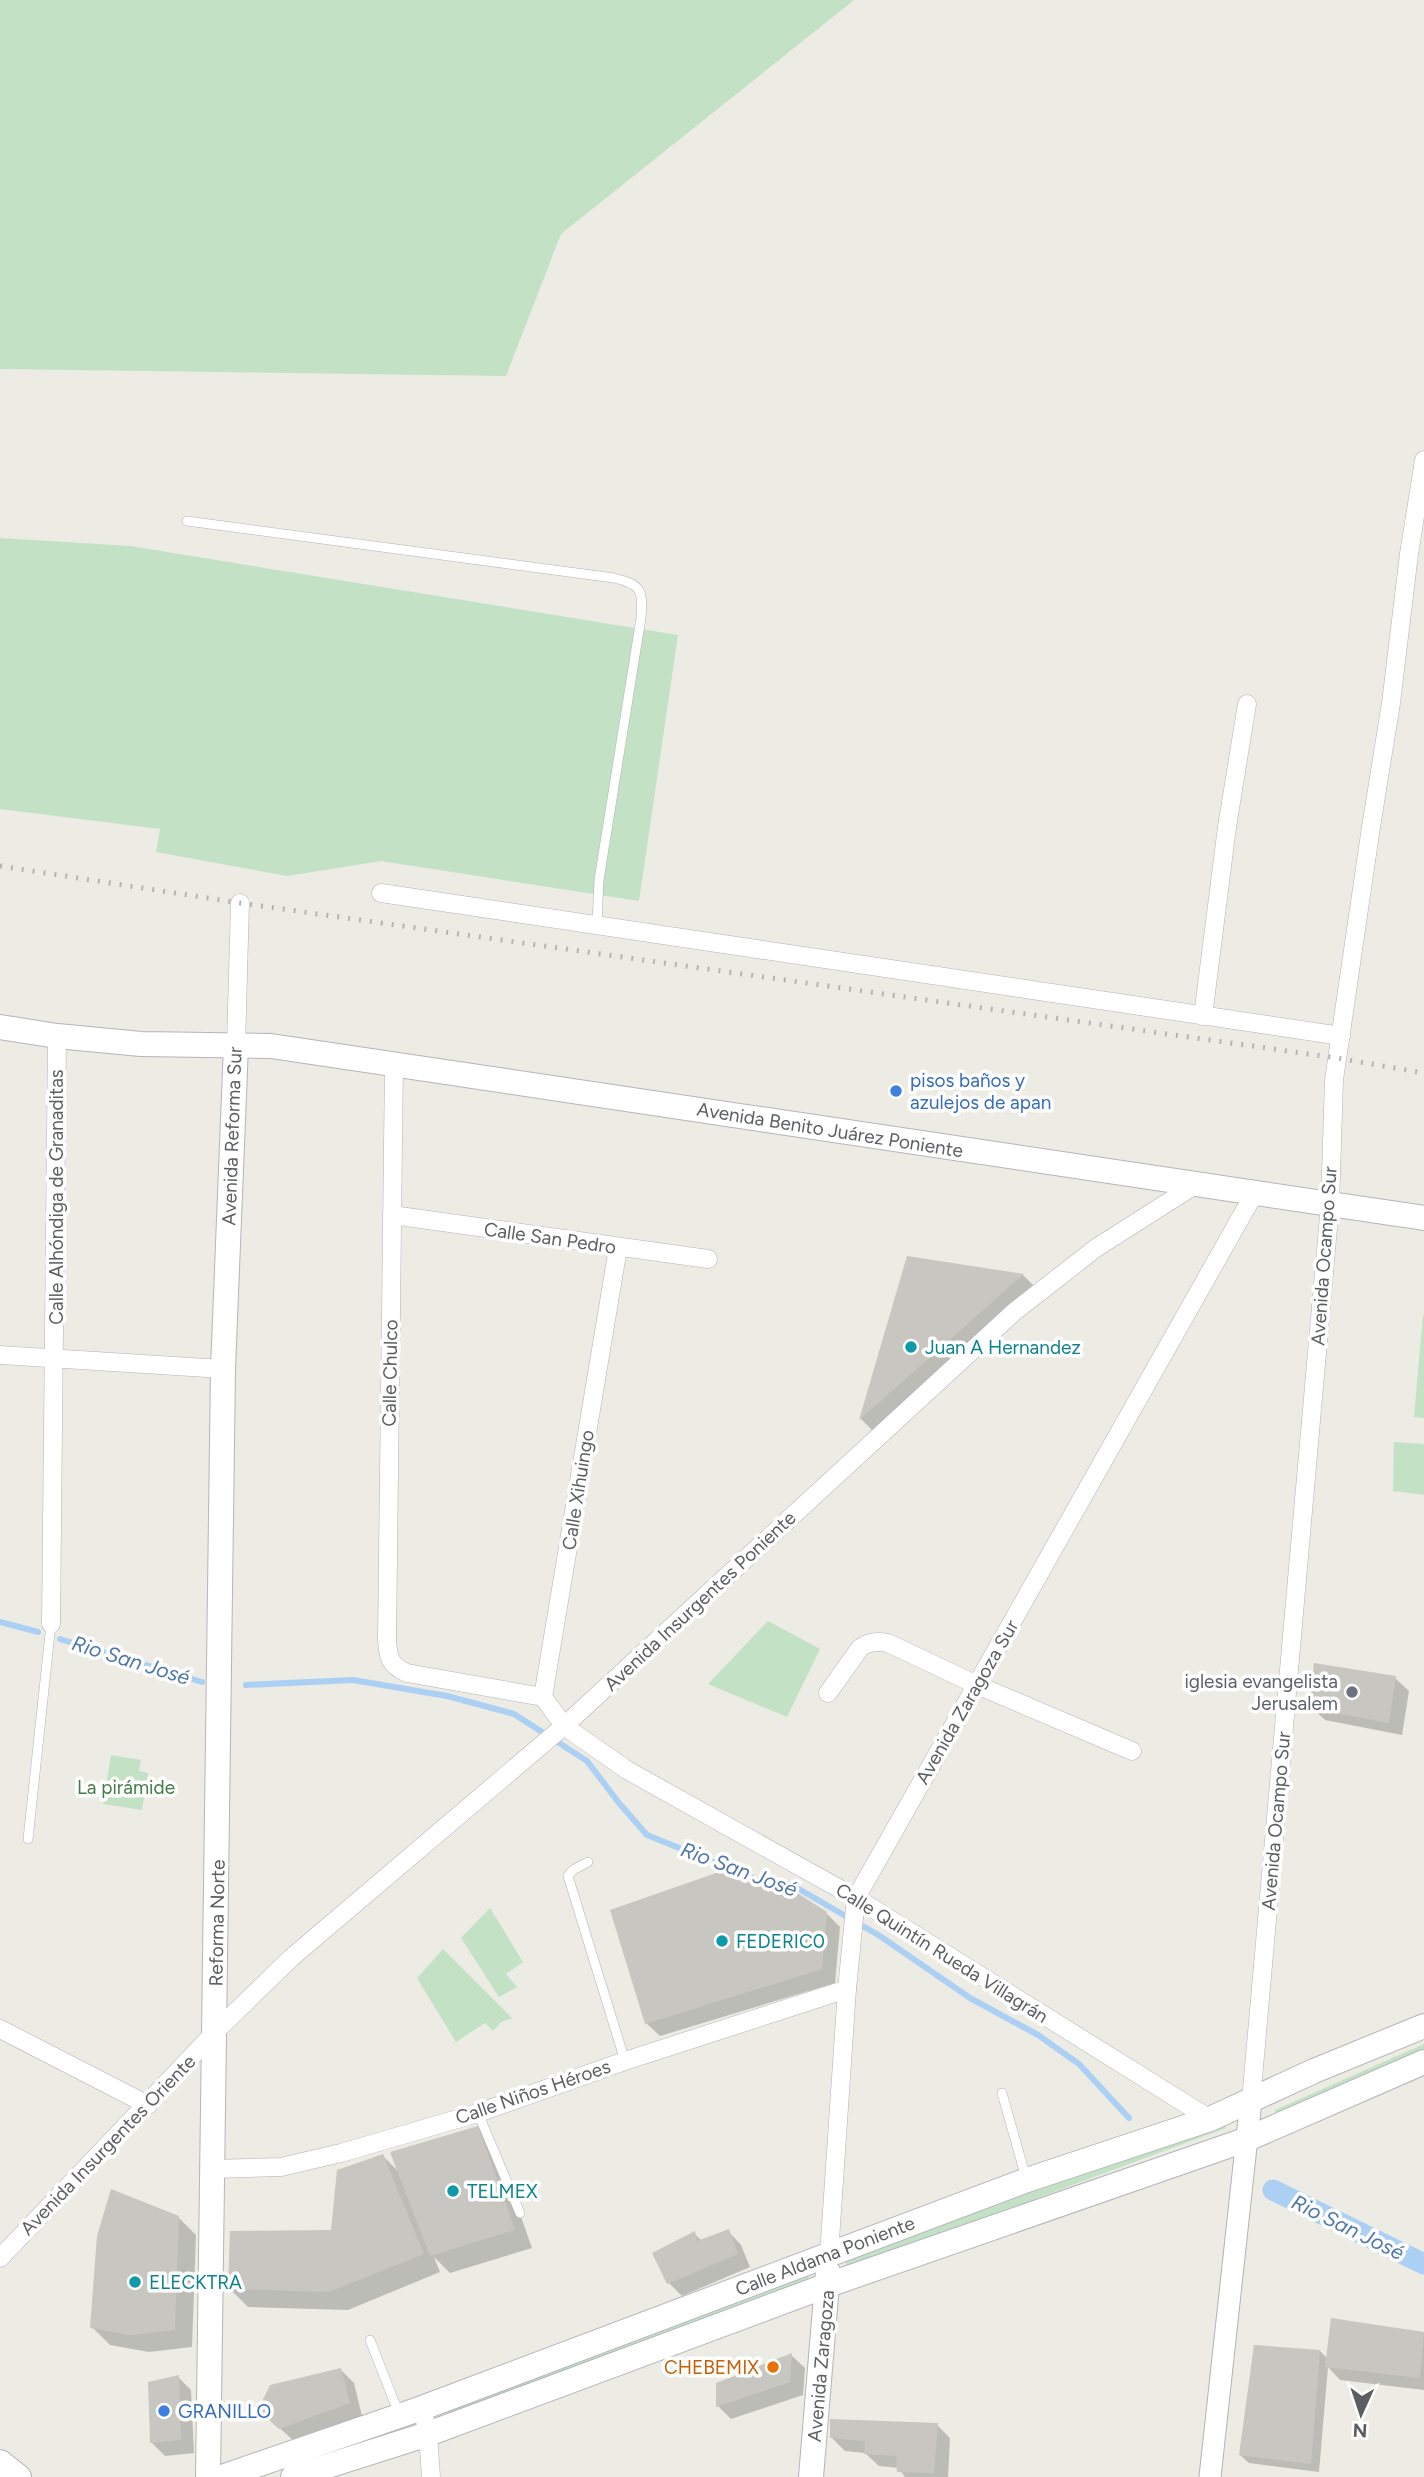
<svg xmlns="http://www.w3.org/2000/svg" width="1424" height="2477" viewBox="0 0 1424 2477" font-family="Figtree,sans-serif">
<rect width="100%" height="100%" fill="#ecebe4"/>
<g fill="#c3e1c5">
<polygon points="0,0 854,0 561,234 506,376 0,369"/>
<polygon points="0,538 130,546 678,635 639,901 381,861 287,876 156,852 160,829 0,809"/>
<polygon points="1423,1315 1424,1316 1424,1418 1414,1417"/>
<polygon points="1394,1442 1424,1444 1424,1495 1393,1491"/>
<polygon points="768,1621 820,1649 787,1717 708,1684"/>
<polygon points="111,1755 141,1760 139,1771 148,1773 142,1810 103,1804"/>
<polygon points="490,1908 523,1962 506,1974 517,1987 499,1997 461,1938"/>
<polygon points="443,1949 512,2018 501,2022 493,2031 485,2023 456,2042 417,1978"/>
<polygon points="1424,2044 1424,2053 1276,2119 1275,2110"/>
<polygon points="1224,2121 1226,2128 846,2269 846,2260"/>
<polygon points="809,2272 808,2280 449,2415 447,2408"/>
</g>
<g fill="#0003">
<polygon points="908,1258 1023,1275 1036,1288 874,1432 861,1419"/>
<polygon points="1395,1678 1409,1691 1402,1735 1325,1720 1311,1707"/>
<polygon points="826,1913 840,1927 835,1983 660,2036 646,2023"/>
<polygon points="478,2128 496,2146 532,2248 450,2273 434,2257 440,2272 348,2310 248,2307 230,2289 333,2232 383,2156 399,2172"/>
<polygon points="178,2217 196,2235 192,2347 149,2352 110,2345 92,2327"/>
<polygon points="728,2231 741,2245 750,2267 682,2296 669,2283 695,2234 702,2241"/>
<polygon points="1333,2320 1424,2333 1424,2390 1340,2380 1328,2367 1319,2472 1249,2463 1240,2455 1320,2351 1328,2359"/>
<polygon points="791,2355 805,2368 803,2395 731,2419 718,2406"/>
<polygon points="341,2370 354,2383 362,2416 294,2441 274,2423"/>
<polygon points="178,2377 191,2390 194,2453 165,2456 151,2442"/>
<polygon points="937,2425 950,2438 948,2477 905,2477 899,2468 879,2466 865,2453 845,2451 831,2437"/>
</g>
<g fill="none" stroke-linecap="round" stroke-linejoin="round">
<g stroke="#acd0f3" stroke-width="6">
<polyline points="0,1622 38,1632"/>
<polyline points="60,1639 202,1682"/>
<polyline points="246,1685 353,1680 447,1696 514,1714 587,1761 619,1803 647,1835 758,1880 792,1885 880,1936 970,1998 1038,2035 1079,2064 1129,2118"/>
</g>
<polyline stroke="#acd0f3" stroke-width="21" points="1273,2190 1424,2264"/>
</g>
<g fill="#c8c6c0">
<polygon points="907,1256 1024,1274 859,1420"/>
<polygon points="1314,1663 1396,1676 1389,1723 1309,1708"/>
<polygon points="719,1872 766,1887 791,1889 827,1912 822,1969 645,2024 610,1910"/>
<polygon points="478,2126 515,2230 430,2256 390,2152"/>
<polygon points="383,2154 424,2254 329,2292 228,2289 230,2231 331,2230 337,2170"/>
<polygon points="111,2189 179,2216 175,2330 130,2335 90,2328 97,2236"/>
<polygon points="729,2229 738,2254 667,2284 652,2253 695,2231 697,2241"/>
<polygon points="1331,2318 1424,2332 1420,2378 1325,2367"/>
<polygon points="1254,2345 1320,2350 1311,2464 1239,2455"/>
<polygon points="792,2353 790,2382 716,2407 716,2383"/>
<polygon points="341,2368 350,2403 279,2429 258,2410 270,2385"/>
<polygon points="179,2375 181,2440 150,2443 148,2382"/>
<polygon points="830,2419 938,2423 934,2473 897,2472 896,2456 864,2454 865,2441 830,2438"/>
</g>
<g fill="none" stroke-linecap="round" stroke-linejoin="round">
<defs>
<g id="service">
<path d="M187,521l427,57c28,7 29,12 27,40l-42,262 -2,44"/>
<polyline points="28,1839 51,1624"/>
<polyline points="588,1862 573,1870 568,1876 625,2061"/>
<polyline points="1002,2093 1026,2178"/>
<polyline points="478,2113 520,2213"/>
<polyline points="370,2340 399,2414"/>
</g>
<g id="minor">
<polyline points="381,893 1341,1036"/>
<polyline points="1203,1016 1227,827 1247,704"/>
<polyline points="236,1045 240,903"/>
<path d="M394,1064l-7,575c1,18 2,26 20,34l136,24"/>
<polyline points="392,1215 708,1259"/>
<polyline points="618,1248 543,1697 564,1726 627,1770 856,1898 1210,2119"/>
<polyline points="0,1355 223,1369"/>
<polyline points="51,1624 57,1036"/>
<path d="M828,1693l32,-45c9,-7 18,-7 28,-5l89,42 155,66"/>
<polyline points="0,2029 148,2105"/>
<polyline points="1251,2101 1330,1205 1334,1080 1371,827 1391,703 1409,554 1424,460"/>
<polyline points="214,2169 281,2167 341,2153 478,2113 625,2061 847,1989"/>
<polyline points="829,2255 847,1989 856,1898 1254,1194"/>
<polyline points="0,2258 216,2031 291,1958 564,1726 1014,1312 1096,1248 1195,1185"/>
<polyline points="422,2408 428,2434 431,2477"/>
</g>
<polyline id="tertiary" points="1210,2477 1251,2101"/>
<g id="secondary">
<polyline points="0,1027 57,1036 141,1044 271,1046 1424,1218"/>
<polyline points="0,2462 19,2477"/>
<polyline points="208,2477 223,1369 236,1045"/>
<polyline points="222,2477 422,2408 1027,2180 1210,2119 1314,2071 1424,2026"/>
<polyline points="293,2477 428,2434 828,2285 1245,2140 1424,2062"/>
<polyline points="811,2477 828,2272"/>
</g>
</defs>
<use href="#service" stroke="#b1b3b7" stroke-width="10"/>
<use href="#minor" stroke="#b1b3b7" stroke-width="19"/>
<use href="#tertiary" stroke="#b1b3b7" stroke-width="23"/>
<use href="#secondary" stroke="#b3b5b9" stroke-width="26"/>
<use href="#service" stroke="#fff" stroke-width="9"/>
<use href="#minor" stroke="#fff" stroke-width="18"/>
<use href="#tertiary" stroke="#fff" stroke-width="21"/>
<use href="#secondary" stroke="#fff" stroke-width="24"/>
<polyline stroke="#b3b4b4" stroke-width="5" stroke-dasharray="2 9" stroke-linecap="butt" points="0,866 240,903 1337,1058 1424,1073"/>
</g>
<g fill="#3f7fe0" stroke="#fff" stroke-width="2.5">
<circle cx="896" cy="1091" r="7"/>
<circle cx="164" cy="2411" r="7"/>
</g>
<g fill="#0f9aa8" stroke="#fff" stroke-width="2.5">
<circle cx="911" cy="1347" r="7"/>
<circle cx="722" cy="1941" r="7"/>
<circle cx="453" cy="2191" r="7"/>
<circle cx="135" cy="2282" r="7"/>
</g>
<circle fill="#6b7280" stroke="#fff" stroke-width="2.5" cx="1352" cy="1692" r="7"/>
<circle fill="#e8710a" stroke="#fff" stroke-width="2.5" cx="773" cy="2367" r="7"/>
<g text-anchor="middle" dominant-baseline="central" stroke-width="7" stroke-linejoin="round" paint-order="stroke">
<g font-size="19" fill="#366cbe" stroke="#fff" text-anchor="start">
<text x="910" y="1080">pisos baños y<tspan x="910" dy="22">azulejos de apan</tspan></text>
<text x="178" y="2411">GRANILLO</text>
</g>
<g font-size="19" fill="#5c5e62" stroke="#fff">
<text transform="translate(830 1130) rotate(9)">Avenida Benito Juárez Poniente</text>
<text transform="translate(232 1136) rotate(-88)">Avenida Reforma Sur</text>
<text transform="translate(56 1197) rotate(-90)">Calle Alhóndiga de Granaditas</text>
<text transform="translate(550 1238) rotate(8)">Calle San Pedro</text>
<text transform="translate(1324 1256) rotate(-86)">Avenida Ocampo Sur</text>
<text transform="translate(390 1373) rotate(-89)">Calle Chulco</text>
<text transform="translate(578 1490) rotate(-81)">Calle Xihuingo</text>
<text transform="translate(700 1601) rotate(-43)">Avenida Insurgentes Poniente</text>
<text transform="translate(967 1702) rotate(-60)">Avenida Zaragoza Sur</text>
<text transform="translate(1276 1821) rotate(-85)">Avenida Ocampo Sur</text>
<text transform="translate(217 1923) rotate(-89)">Reforma Norte</text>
<text transform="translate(942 1953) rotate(32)">Calle Quintín Rueda Villagrán</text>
<text transform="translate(533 2092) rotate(-19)">Calle Niños Héroes</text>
<text transform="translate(108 2145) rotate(-46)">Avenida Insurgentes Oriente</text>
<text transform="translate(825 2256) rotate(-21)">Calle Aldama Poniente</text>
<text transform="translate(821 2366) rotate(-85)">Avenida Zaragoza</text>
</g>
<g font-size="19" fill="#0d838f" stroke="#fff" text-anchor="start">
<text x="925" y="1347">Juan A Hernandez</text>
<text x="736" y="1941">FEDERIC0</text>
<text x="467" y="2191">TELMEX</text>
<text x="149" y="2282">ELECKTRA</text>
</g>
<g font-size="19" fill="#5b616d" stroke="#fff" text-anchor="end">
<text x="1338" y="1681">iglesia evangelista<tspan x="1338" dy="22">Jerusalem</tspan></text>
</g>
<g font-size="19" fill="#407d46" stroke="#fff">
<text x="126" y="1787">La pirámide</text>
</g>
<g font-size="19" fill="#c56008" stroke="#fff" text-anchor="end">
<text x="759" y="2367">CHEBEMIX</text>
</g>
<g font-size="21" font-style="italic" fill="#5077ab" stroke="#fff">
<text transform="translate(131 1660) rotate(17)">Rio San José</text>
<text transform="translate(739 1869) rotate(20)">Rio San José</text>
<text transform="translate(1348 2227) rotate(26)">Rio San José</text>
</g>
</g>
<g transform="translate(1361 2414) rotate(183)" stroke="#ffffff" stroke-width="5" paint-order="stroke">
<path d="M0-5L12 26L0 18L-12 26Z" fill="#5c5e62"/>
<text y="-10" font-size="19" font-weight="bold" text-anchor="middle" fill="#5c5e62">N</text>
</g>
</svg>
